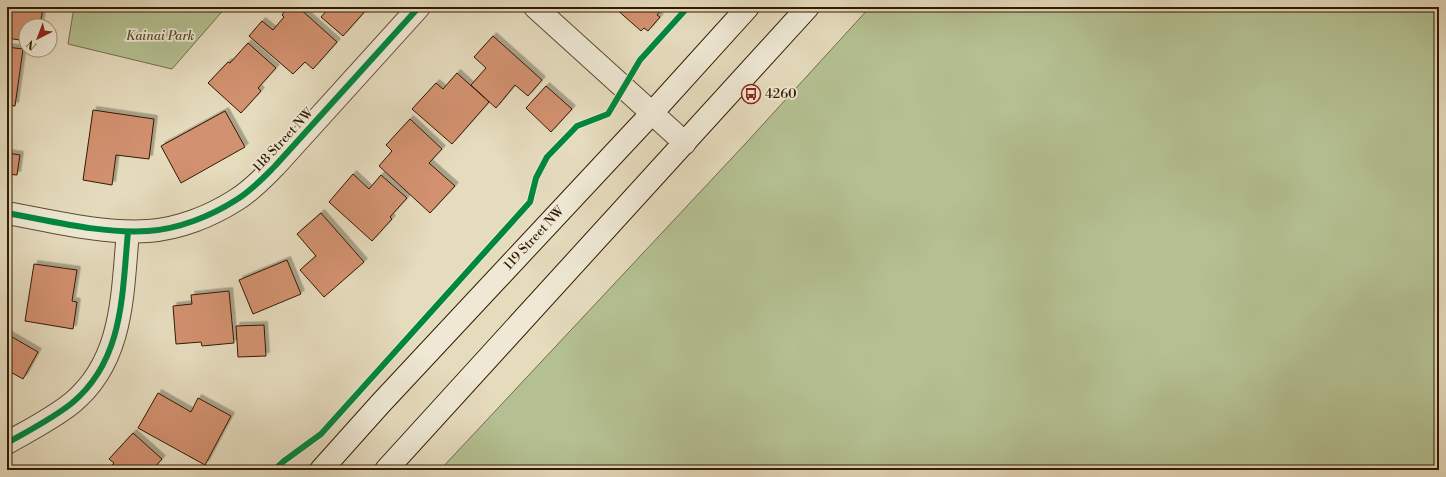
<svg xmlns="http://www.w3.org/2000/svg" width="1446" height="477" viewBox="0 0 1446 477" font-family="'Libre Bodoni',serif">
<defs>
<filter id="shadow"><feDropShadow dx="3.5" dy="-3.5" stdDeviation="0" flood-color="#0004"/></filter>
</defs>
<rect width="100%" height="100%" fill="#e5dbbd"/>
<filter id="stains"><feTurbulence type="fractalNoise" baseFrequency=".005" numOctaves="4"/><feColorMatrix values="0 0 0 0 .2 0 0 0 0 .09 0 0 0 0 .02 0 0 0 .5 -.17"/></filter>
<radialGradient id="worn" r=".72"><stop offset=".6" stop-color="#630" stop-opacity="0"/><stop offset="1" stop-color="#630" stop-opacity=".3"/></radialGradient>
<g fill="#b4c092" stroke="#746d49">
<polygon points="74,7 226,7 172,69 68,44"/>
<polygon points="870,7 1439,7 1439,470 440,470 746,143"/>
</g>
<g fill="#d2916f" stroke="#331a00" filter="url(#shadow)">
<polygon points="7,7 43,7 40,26 26,26 26,41 7,38"/>
<polygon points="288,7 298,7 337,42 313,69 305,62 293,74 249,36 262,21 273,30 284,17 282,15"/>
<polygon points="325,7 365,7 367,9 343,36 321,17 328,9"/>
<polygon points="616,7 668,7 663,12 661,10 657,15 660,17 648,31 644,28 641,31 615,8"/>
<polygon points="493,36 542,80 528,96 515,85 496,108 471,85 486,68 474,57"/>
<polygon points="248,43 276,68 258,88 261,91 241,113 208,83 228,62 230,63"/>
<polygon points="7,47 23,49 15,106 7,105"/>
<polygon points="457,73 489,102 452,144 412,109 436,83 443,89"/>
<polygon points="546,86 572,109 551,132 526,108"/>
<polygon points="93,110 154,119 149,159 116,155 112,185 83,180"/>
<polygon points="225,111 245,147 181,183 161,146"/>
<polygon points="410,119 442,149 429,163 455,186 430,213 379,166 392,151 386,145"/>
<polygon points="7,153 20,155 17,175 7,174"/>
<polygon points="353,174 369,189 381,175 407,198 390,217 392,219 372,241 329,202"/>
<polygon points="321,213 364,262 324,297 300,270 316,256 297,234"/>
<polygon points="287,260 301,294 253,314 239,280"/>
<polygon points="34,264 77,270 72,301 77,302 73,329 25,321"/>
<polygon points="229,291 234,343 202,346 201,342 176,344 173,306 192,304 191,295"/>
<polygon points="264,325 266,356 238,357 236,326"/>
<polygon points="7,334 38,352 23,379 7,370"/>
<polygon points="158,393 191,412 198,398 231,416 205,465 138,428"/>
<polygon points="133,433 162,459 153,469 155,470 108,470 114,463 109,459"/>
</g>
<g fill="none" stroke-linecap="round" stroke-linejoin="round">
<defs>
<g id="street">
<polyline points="535,7 685,143"/>
<path d="M7,213c45,8 95,21 141,18 31,-2 63,-15 88,-31 15,-9 27,-22 39,-34l144,-159"/>
<path d="M7,443c21,-12 45,-24 65,-40 52,-43 50,-109 56,-171"/>
</g>
<g id="secondary">
<polyline points="321,470 381,403 652,113 748,7"/>
<polyline points="386,470 808,7"/>
</g>
</defs>
<use href="#street" stroke="#604a2f" stroke-width="24"/>
<use href="#secondary" stroke="#331a00" stroke-width="24"/>
<use href="#street" stroke="#eee8d4" stroke-width="22"/>
<use href="#secondary" stroke="#eee8d4" stroke-width="22"/>
<defs>
<g id="cycleway">
<path d="M7,213c45,8 95,21 141,18 31,-2 63,-15 88,-31 15,-9 27,-22 39,-34l144,-159"/>
<path d="M7,443c21,-12 45,-24 65,-40 52,-43 50,-109 56,-171"/>
<polyline points="274,470 284,461 321,434 530,202 536,178 547,157 577,126 608,114 640,60 688,7"/>
</g>
</defs>
<use href="#cycleway" stroke="#eee8d4" stroke-width="8"/>
<use href="#cycleway" stroke="#00873e" stroke-width="6"/>
</g>
<defs>
<symbol id="bus-ring" viewBox="-11 -11 22 22"><circle r="9.5" fill="#eee8d4" stroke="#8f2418" stroke-width="1.5"/><path d="M-5-6H5V4H4V6H2V4H-2V6H-4V4H-5ZM-3.5-4V0h7V-4ZM-3.5 1.2v1.5H-2V1.2ZM2 1.2v1.5H3.5V1.2Z" fill="#8f2418"/></symbol>
</defs>
<g fill-rule="evenodd">
<use href="#bus-ring" x="740" y="83" width="22" height="22"/>
</g>
<g text-anchor="middle" dominant-baseline="central" stroke-width="3.5" stroke-linejoin="round" paint-order="stroke">
<g font-size="13" font-style="italic" fill="#5a4c2c" stroke="#eee8d4">
<text x="160" y="36">Kainai Park</text>
</g>
<g font-size="13" fill="#331a00" stroke="#eee8d4" text-anchor="start">
<text x="765" y="94">4260</text>
</g>
<g font-size="13" fill="#331a00" stroke="#eee8d4">
<text transform="translate(283 140) rotate(-47)">118 Street NW</text>
<text transform="translate(534 238) rotate(-47)">119 Street NW</text>
</g>
</g>
<rect width="1446" height="477" fill="none" stroke="#e5dbbd" stroke-width="24"/>
<rect x="8" y="8" width="1430" height="461" fill="none" stroke="#331a00" stroke-width="2"/>
<rect x="12" y="12" width="1422" height="453" fill="none" stroke="#331a00"/>
<g transform="translate(38 38) rotate(222)"><circle r="19" fill="#eee8d4" stroke="#a3967f"/>
<path d="M0-3L7 15L0 10L-7 15Z" fill="#8f2418"/>
<text y="-6" font-size="11" font-weight="bold" text-anchor="middle" fill="#331a00">N</text>
</g>
<rect width="100%" height="100%" filter="url(#stains)"/>
<rect width="100%" height="100%" fill="url(#worn)"/>
</svg>
